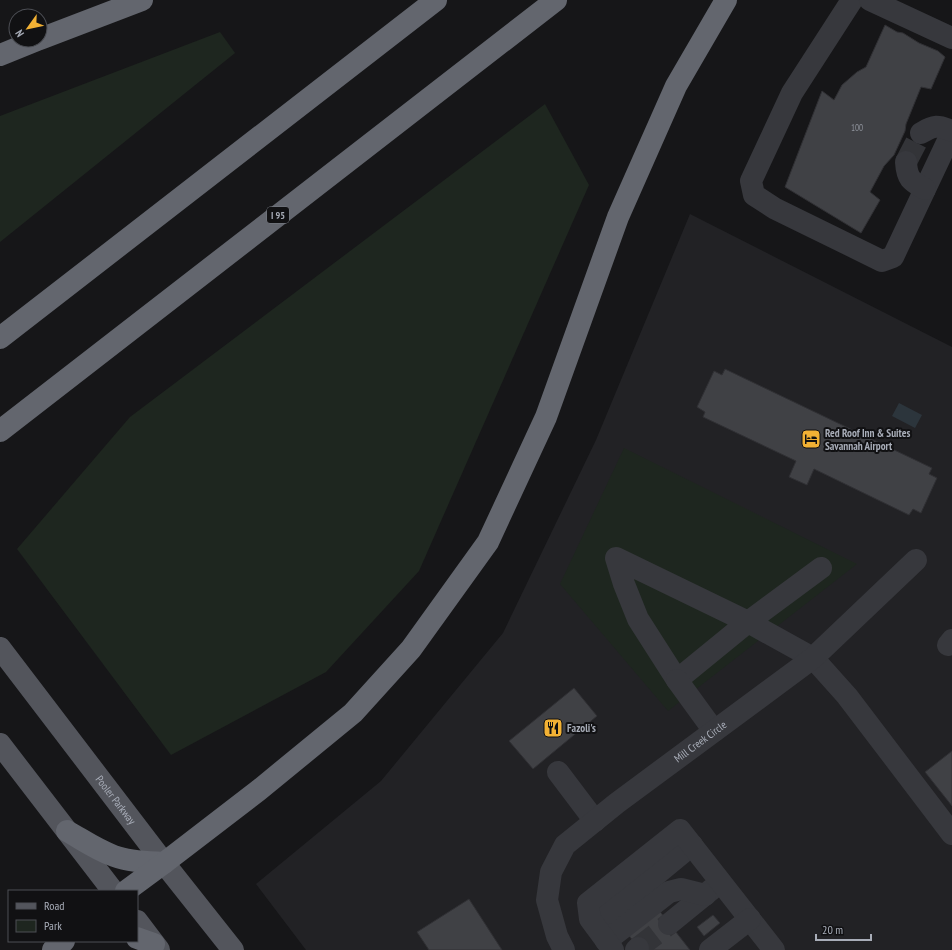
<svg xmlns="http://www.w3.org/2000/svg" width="952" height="950" viewBox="0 0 952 950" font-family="'PT Sans Narrow',sans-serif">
<rect width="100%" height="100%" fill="#161618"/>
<polygon fill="#222225" points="690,214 952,347 952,950 306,950 256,884 381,781 503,633 596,440"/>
<g fill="#1e261f">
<polygon points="220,32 235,53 0,242 0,116"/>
<polygon points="545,104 589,185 419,571 326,672 171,755 17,549 130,417"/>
<polygon points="624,448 857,564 668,711 560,584"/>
</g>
<polygon fill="#2c353c" points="899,403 922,415 915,428 892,416"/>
<g fill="#404145" stroke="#303034">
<polygon points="885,25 897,32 903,33 919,43 938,51 945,57 931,89 921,87 906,124 905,131 894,155 884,166 870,192 880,200 861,233 785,187 822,91 834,100 842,85 857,72 866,67"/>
<polygon points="725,369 932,468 929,474 937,478 921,513 913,509 909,515 814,469 807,485 789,477 796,461 703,417 705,412 697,407 714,371 722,375"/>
<polygon points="574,688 597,716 533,769 509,741"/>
<polygon points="952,751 952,806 925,772"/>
<polygon points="469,899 502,950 429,950 417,932"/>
<polygon points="658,909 690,950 640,950 627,933"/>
<polygon points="713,915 720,923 704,936 697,927"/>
</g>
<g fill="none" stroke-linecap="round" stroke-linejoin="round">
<g stroke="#333438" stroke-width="22" stroke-dasharray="22 11" stroke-linecap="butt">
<polyline points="906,162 921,133"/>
<polyline points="638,948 669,924"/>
</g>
<g stroke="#37383d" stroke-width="22">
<polyline points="852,0 792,93 751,181 754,195 774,208 882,261 893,257 952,132"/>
<polyline points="870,0 952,38"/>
<path d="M921,133c13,-8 17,-8 31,-2"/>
<path d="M906,162c1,17 5,19 19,27"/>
<polyline points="821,568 748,622 677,680 638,619 624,584 616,558 748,622 813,658 847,696 952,834"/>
<polyline points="948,645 952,640"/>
<polyline points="677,680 714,731"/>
<polyline points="558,772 595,821"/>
<polyline points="669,924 712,889"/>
<polyline points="595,925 692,845"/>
<polyline points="606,941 669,892 681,889 705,895"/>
<path id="s1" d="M564,950l-7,-14 -10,-36 4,-28 14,-27 52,-42 196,-145 103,-98"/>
<polyline points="613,950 590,919 588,903 680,830 774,950"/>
<polyline points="636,950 638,948"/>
<polyline points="710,950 750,919"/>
</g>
<g stroke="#53555c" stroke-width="22">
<path id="s2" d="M0,648l164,215 69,87"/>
<polyline points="0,744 113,891"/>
<polyline points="137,921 159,950"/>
</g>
<g stroke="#63666e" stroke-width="22">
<polyline points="40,39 142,0"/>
<polyline points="0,55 37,40"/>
<polyline points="0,338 436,0"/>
<polyline points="0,431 556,0"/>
<path d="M67,831c16,9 30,19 47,25 16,6 34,6 50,7"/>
<polyline points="126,891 164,863 259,790 353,713 411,649 488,542 546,417 618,217 676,86 726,0"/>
<polyline points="137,938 154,944"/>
<polyline points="53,950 64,941"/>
</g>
</g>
<defs>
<symbol id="hotel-square" viewBox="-11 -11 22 22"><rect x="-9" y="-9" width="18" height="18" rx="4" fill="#f2b134" stroke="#111113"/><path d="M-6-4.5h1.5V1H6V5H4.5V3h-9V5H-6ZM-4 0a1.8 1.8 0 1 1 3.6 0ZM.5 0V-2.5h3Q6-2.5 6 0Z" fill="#111"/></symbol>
<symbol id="restaurant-square" viewBox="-11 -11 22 22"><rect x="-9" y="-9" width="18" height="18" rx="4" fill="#f2b134" stroke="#111113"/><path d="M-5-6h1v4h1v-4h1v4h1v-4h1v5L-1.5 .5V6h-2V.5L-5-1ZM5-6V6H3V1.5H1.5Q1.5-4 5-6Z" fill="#111"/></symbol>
</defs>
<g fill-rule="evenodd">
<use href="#hotel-square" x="800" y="428" width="22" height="22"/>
<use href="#restaurant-square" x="542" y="717" width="22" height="22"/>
</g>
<g text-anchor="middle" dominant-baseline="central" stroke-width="4" stroke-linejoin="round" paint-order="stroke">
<g font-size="9" fill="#8e929b">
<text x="857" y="127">100</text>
</g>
<rect fill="#111113" stroke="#7b7e86" stroke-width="1" x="267" y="207" width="22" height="16" rx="3"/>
<g font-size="10" font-weight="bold" fill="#a8adb8">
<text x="278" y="215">I 95</text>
</g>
<g font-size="11" font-weight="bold" fill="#a8adb8" stroke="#111113" text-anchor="start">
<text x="825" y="433">Red Roof Inn &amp; Suites<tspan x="825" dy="13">Savannah Airport</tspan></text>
<text x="567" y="728">Fazoli's</text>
</g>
<g font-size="11" fill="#a8adb8" stroke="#111113">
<text stroke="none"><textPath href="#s1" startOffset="282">Mill Creek Circle</textPath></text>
<text stroke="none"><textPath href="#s2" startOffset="191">Pooler Parkway</textPath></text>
</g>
</g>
<rect x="8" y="890" width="130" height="52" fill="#111113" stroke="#4d4f55"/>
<rect x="16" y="903" width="20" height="6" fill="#53555c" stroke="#4d4f55"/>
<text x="44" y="910" font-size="12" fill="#a8adb8">Road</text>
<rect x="16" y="920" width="20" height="12" fill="#1e261f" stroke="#4d4f55"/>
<text x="44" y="930" font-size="12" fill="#a8adb8">Park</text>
<g transform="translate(28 28) rotate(237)"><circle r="19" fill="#111113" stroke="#4d4f55"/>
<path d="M0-3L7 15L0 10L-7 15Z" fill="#f2b134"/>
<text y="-6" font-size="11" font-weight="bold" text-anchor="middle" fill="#a8adb8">N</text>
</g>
<path d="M816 934v6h55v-6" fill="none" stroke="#a8adb8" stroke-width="2"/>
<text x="822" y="934" font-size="12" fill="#a8adb8" stroke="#111113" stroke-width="3" paint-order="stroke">20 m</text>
</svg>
